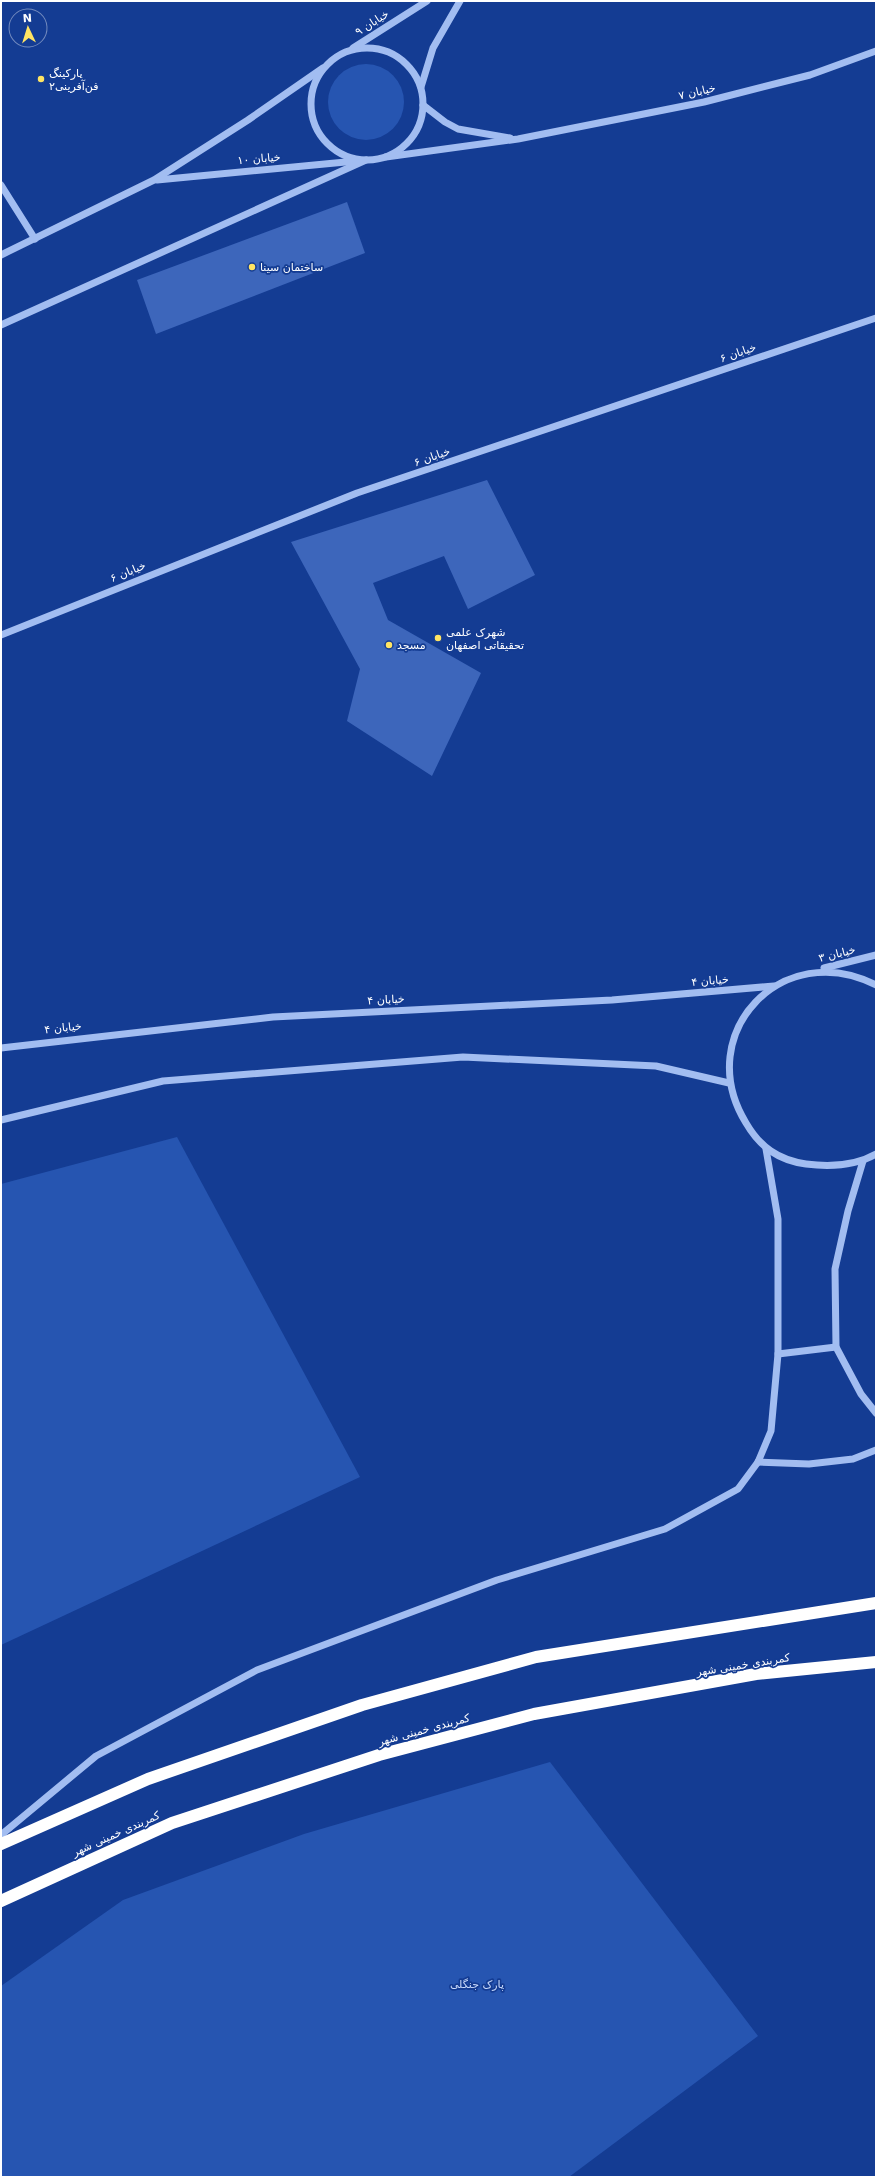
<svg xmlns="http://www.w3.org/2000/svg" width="877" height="2178" viewBox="0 0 877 2178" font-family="'DejaVu Sans','Noto Sans Arabic',sans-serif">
<rect width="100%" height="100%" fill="#143c93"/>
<g fill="#2655b1">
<circle cx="366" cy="102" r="38"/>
<polygon points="177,1137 360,1477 1,1645 1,1184"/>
<polygon points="550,1762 758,2036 569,2177 1,2177 1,1986 123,1900 304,1834"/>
</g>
<g fill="#3d66bb">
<polygon points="347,202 365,253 156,334 137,280"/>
<polygon points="487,480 535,575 468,609 444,556 373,583 388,620 481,673 432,776 347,721 360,669 291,542"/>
</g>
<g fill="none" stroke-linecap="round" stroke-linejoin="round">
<g stroke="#a2bdf1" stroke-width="7">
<circle cx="367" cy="104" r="56"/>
<polyline points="353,48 427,1"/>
<polyline points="421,87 433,48 460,1"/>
<polyline points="423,105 445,122 458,129 510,138"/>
<polyline points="386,157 518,139 704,102 810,75 876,51"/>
<polyline points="157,180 356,161"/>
<polyline points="1,185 35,239"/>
<polyline points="1,255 154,180 248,120 323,68"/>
<polyline points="1,325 366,160"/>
<polyline points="1,635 357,493 876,318"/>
<polyline points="824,968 876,955"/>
<path d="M876,985c-93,-48 -185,48 -130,138 14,24 32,37 60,41 24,3 49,2 70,-10"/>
<polyline points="1,1048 273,1017 612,1000 774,986"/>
<polyline points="1,1120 163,1081 463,1057 656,1066 729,1083"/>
<polyline points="863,1161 848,1211 835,1269 836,1347 861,1394 876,1413"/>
<polyline points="778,1354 836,1347"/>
<polyline points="758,1462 809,1464 853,1459 876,1450"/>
<polyline points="1,1835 96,1756 257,1670 497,1580 665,1529 738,1489 758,1462 771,1431 778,1354 778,1219 766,1149"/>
</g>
<g stroke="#fff" stroke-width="12">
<polyline points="1,1844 148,1779 362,1705 536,1657 876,1603"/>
<polyline points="1,1901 172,1823 379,1755 534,1714 756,1674 876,1662"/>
</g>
</g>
<g fill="#ffe463" stroke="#143c93" stroke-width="1.5">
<circle cx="41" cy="79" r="4"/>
<circle cx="252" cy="267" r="4"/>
<circle cx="438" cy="638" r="4"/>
<circle cx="389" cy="645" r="4"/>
</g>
<g text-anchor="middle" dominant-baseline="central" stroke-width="3.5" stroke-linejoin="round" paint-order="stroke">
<g font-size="11" fill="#fff" stroke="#143c93">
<text transform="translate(372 23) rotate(-33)">خیابان ۹</text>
<text transform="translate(697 92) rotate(-13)">خیابان ۷</text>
<text transform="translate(259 159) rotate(-5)">خیابان ۱۰</text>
<text transform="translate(738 353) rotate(-19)">خیابان ۶</text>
<text transform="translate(432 457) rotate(-19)">خیابان ۶</text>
<text transform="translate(128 572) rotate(-22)">خیابان ۶</text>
<text transform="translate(837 954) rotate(-14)">خیابان ۳</text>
<text transform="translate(710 981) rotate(-5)">خیابان ۴</text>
<text transform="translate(386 1000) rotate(-3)">خیابان ۴</text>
<text transform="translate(63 1028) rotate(-6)">خیابان ۴</text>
<text transform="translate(743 1665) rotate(-9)">کمربندی خمینی شهر</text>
<text transform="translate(424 1730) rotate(-15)">کمربندی خمینی شهر</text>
<text transform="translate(116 1834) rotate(-24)">کمربندی خمینی شهر</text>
</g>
<g font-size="11" fill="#fff" stroke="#143c93" text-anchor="start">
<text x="49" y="73">پارکینگ<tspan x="49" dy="13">فن‌آفرینی۲</tspan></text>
<text x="260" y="267">ساختمان سینا</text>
<text x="446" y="632">شهرک علمی<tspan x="446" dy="13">تحقیقاتی اصفهان</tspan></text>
<text x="397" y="645">مسجد</text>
</g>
<g font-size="11" fill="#c9dafc" stroke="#143c93">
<text x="477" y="1984">پارک جنگلی</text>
</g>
</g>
<rect width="877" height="2178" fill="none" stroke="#ffffff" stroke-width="4"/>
<g transform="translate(28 28) rotate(356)"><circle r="19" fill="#143c93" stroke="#728abe"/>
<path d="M0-3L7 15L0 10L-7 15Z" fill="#ffe463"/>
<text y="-6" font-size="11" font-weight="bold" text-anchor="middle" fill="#ffffff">N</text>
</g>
</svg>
